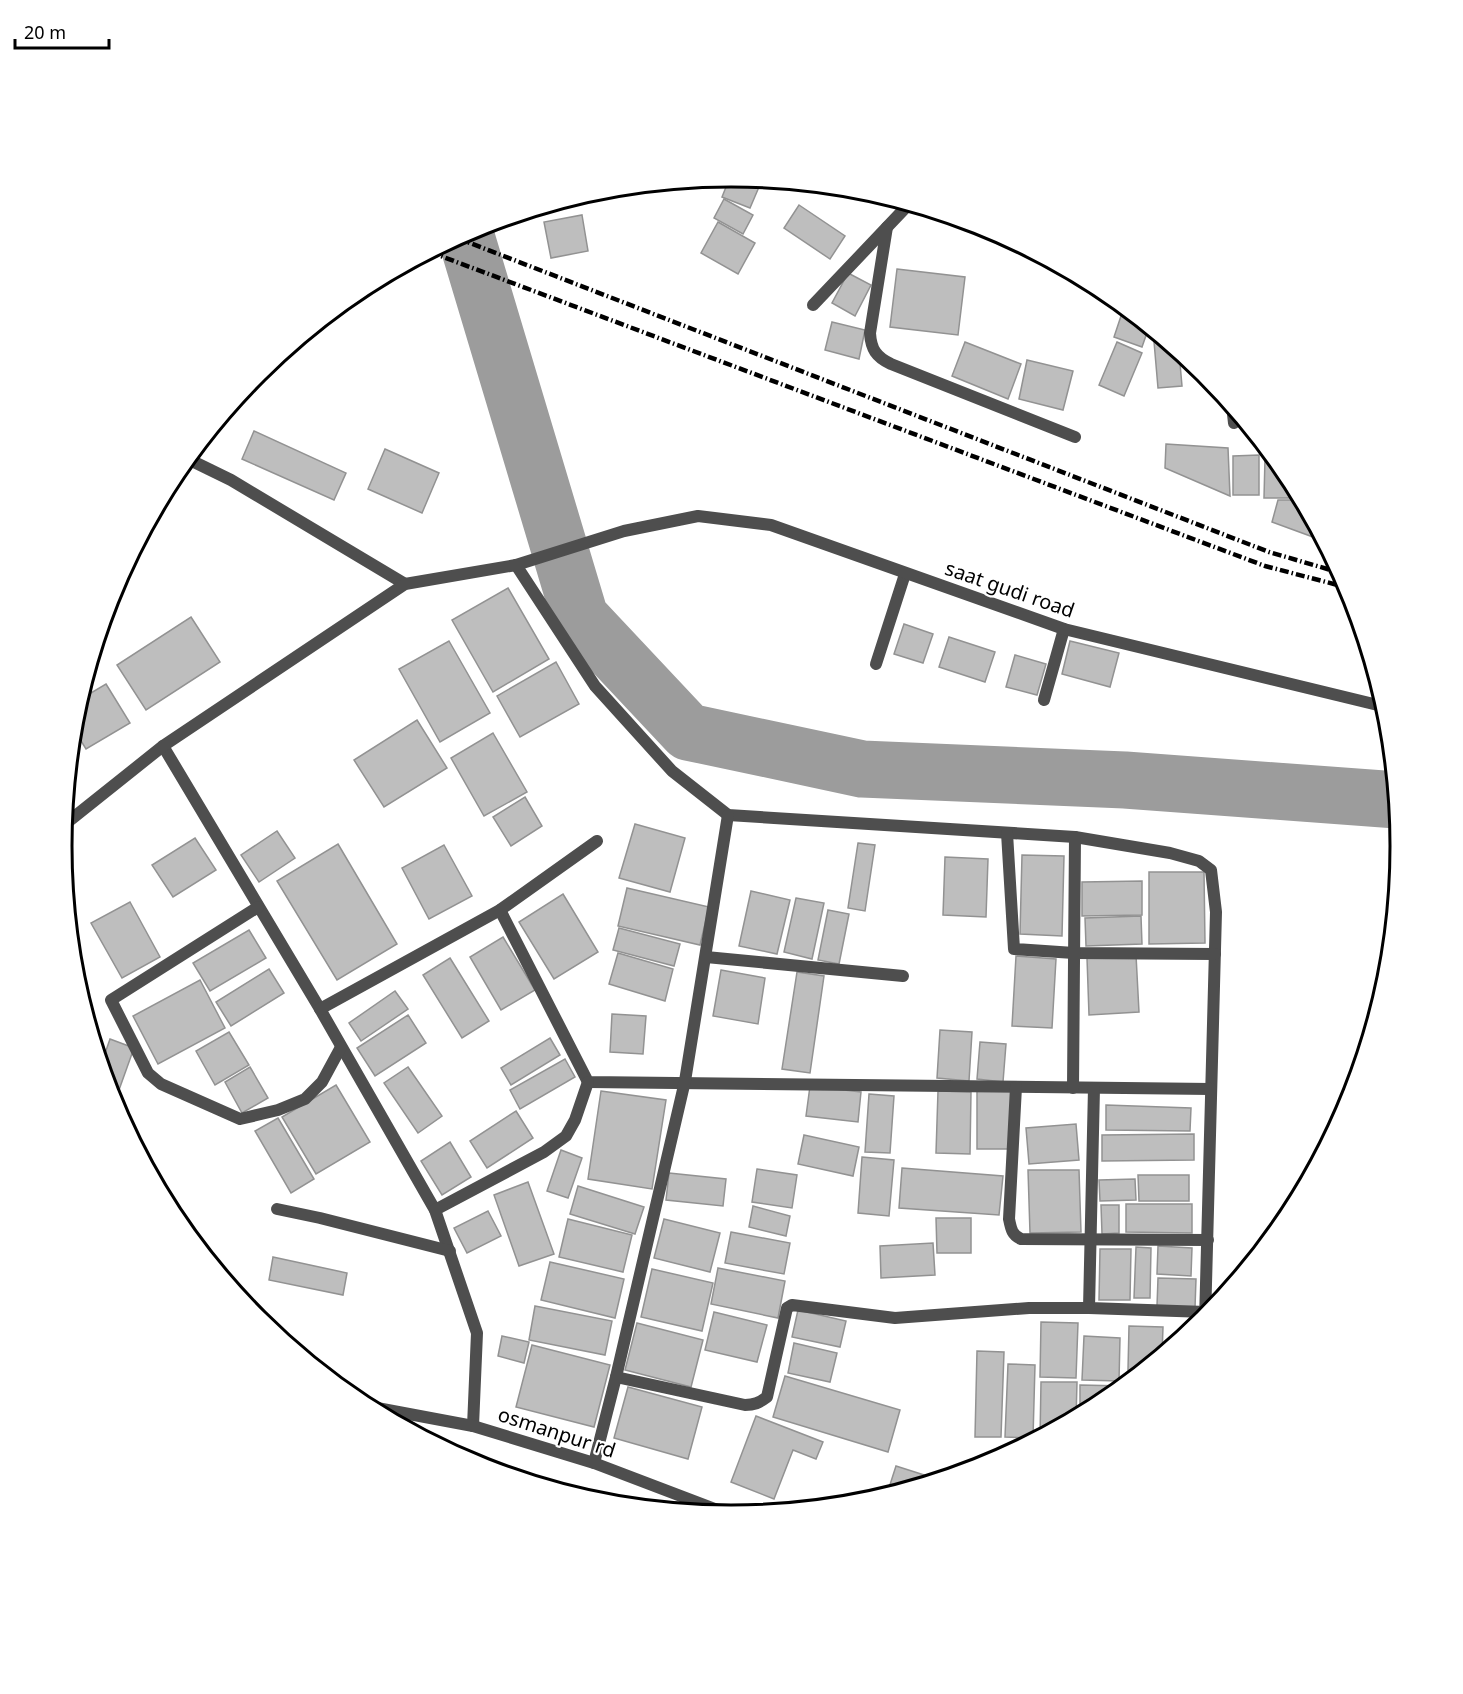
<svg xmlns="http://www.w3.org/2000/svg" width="1463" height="1694" viewBox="0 0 1463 1694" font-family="'Noto Sans',sans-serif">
<rect width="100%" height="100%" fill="#fff"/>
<polygon fill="#d5d5d5" points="492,1471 562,1483 619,1506 600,1504"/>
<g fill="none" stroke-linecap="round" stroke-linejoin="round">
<polyline stroke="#9c9c9c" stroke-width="57" points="465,233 580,617 688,732 862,769 1125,780 1397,800"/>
</g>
<g fill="#bebebe" stroke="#929292" stroke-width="1.5">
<polygon points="730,177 735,177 759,187 750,208 722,197"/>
<polygon points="724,199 753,215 743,234 714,218"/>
<polygon points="799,205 845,236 830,259 784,228"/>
<polygon points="582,215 588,251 551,258 544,222"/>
<polygon points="718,222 755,243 738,274 701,253"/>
<polygon points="897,269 965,277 958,335 890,327"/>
<polygon points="848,273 871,285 855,316 832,303"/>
<polygon points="1124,307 1149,327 1142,347 1114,337"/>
<polygon points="832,322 865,330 859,359 825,350"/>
<polygon points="1153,330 1179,352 1182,386 1158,388"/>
<polygon points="965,342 1021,364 1008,399 952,376"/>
<polygon points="1117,342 1142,353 1124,396 1099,385"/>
<polygon points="1027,360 1073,371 1063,410 1019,399"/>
<polygon points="254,431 346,473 334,500 242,459"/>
<polygon points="1166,444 1228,448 1230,496 1165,468"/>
<polygon points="385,449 439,473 422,513 368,489"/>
<polygon points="1259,455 1259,495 1233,495 1233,456"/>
<polygon points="1265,458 1275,458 1289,475 1301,498 1264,498"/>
<polygon points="1278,500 1302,500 1324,541 1272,522"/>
<polygon points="508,588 549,659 493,692 452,620"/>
<polygon points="191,617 220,662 146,710 117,665"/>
<polygon points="904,624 933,634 923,663 894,654"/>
<polygon points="949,637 995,652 985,682 939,667"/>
<polygon points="449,641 490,713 440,742 399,669"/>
<polygon points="1070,641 1119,653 1110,687 1062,674"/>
<polygon points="1015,655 1046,664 1037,695 1006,687"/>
<polygon points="556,662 579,704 520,737 497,696"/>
<polygon points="106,684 130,723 86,749 73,728 74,716 79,700"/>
<polygon points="417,720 447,768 384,807 354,760"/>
<polygon points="493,733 527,792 484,816 451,758"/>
<polygon points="525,797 542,826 511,846 493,817"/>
<polygon points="635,824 685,838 670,892 619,878"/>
<polygon points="277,831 295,858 259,882 241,855"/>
<polygon points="195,838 216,870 173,897 152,865"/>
<polygon points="858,843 875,845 865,911 848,908"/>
<polygon points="338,844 397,944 337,980 277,881"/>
<polygon points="444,845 472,896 429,919 402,868"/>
<polygon points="1022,855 1064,856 1062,936 1020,934"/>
<polygon points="945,857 988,859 986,917 943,915"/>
<polygon points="1149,872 1204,872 1205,943 1149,944"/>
<polygon points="1142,881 1142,915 1082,916 1082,882"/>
<polygon points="627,888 709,907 700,945 618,926"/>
<polygon points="751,891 790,900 777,954 739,946"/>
<polygon points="563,894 598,952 554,979 519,922"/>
<polygon points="796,898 824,903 812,959 784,952"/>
<polygon points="130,902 160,957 122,978 91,923"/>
<polygon points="828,910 849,914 839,964 818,960"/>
<polygon points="1141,916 1142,944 1086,946 1085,918"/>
<polygon points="619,928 680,944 674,966 613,950"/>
<polygon points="249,930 266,958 210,991 193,963"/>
<polygon points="503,937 535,990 501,1010 470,957"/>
<polygon points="618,953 673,969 665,1001 609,984"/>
<polygon points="1136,955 1139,1012 1089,1015 1087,958"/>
<polygon points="1016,956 1056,959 1052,1028 1012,1026"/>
<polygon points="450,958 489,1021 462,1038 423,975"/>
<polygon points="269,969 284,993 231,1026 216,1002"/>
<polygon points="721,970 765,978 758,1024 713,1016"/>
<polygon points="797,972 824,976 810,1073 782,1069"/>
<polygon points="200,980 225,1028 158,1064 133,1016"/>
<polygon points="395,991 408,1009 361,1041 349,1023"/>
<polygon points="612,1014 646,1016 643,1054 610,1052"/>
<polygon points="408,1015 426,1043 375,1076 357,1048"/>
<polygon points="940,1030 972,1032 969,1081 937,1078"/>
<polygon points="229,1032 249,1065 215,1085 196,1051"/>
<polygon points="550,1038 560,1055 511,1085 501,1068"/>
<polygon points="110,1039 134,1048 115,1101 111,1100 101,1065"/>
<polygon points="980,1042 1006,1044 1003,1082 977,1079"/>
<polygon points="565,1059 575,1077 520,1109 510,1090"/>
<polygon points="250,1067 268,1098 242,1113 225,1082"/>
<polygon points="408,1067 442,1116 418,1133 384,1083"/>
<polygon points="336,1085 370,1142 316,1174 282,1117"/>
<polygon points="810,1086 861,1092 858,1122 806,1116"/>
<polygon points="601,1091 666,1100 652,1189 588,1179"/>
<polygon points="938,1091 971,1092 970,1154 936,1153"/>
<rect x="977" y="1091" width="34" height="58"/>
<polygon points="869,1094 894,1096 890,1153 865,1152"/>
<polygon points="1106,1105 1191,1108 1190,1131 1106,1130"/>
<polygon points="516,1111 533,1138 487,1168 470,1141"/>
<polygon points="278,1118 314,1179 291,1193 255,1131"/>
<polygon points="1076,1124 1079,1160 1029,1164 1026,1128"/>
<polygon points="1194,1134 1194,1160 1102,1161 1102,1135"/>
<polygon points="804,1135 859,1147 853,1176 798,1164"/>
<polygon points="450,1142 471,1177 442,1195 421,1161"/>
<polygon points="561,1150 582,1158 568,1198 547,1191"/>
<polygon points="862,1157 894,1160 889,1216 858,1213"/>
<polygon points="902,1168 1003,1176 999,1215 899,1208"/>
<polygon points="757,1169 797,1175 792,1208 752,1202"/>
<polygon points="1028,1170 1079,1170 1081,1232 1030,1233"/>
<polygon points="669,1173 726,1179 723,1206 666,1200"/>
<polygon points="1138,1175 1189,1175 1189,1201 1139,1201"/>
<polygon points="1135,1179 1136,1200 1100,1201 1099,1180"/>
<polygon points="528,1182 554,1254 519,1266 494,1195"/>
<polygon points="578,1186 644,1207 635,1234 570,1214"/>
<polygon points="1126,1204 1192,1204 1192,1233 1126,1232"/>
<polygon points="1101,1205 1119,1205 1119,1233 1102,1234"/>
<polygon points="753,1206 790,1216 786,1236 749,1227"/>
<polygon points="488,1211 501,1236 467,1253 454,1228"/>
<polygon points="936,1218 971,1218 971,1253 937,1253"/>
<polygon points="568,1219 632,1235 623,1272 559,1257"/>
<polygon points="664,1219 720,1233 710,1272 654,1258"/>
<polygon points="731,1232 790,1243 784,1274 725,1263"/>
<polygon points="933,1243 935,1275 881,1278 880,1246"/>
<polygon points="1158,1246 1192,1248 1191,1276 1157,1274"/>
<polygon points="1136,1247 1151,1248 1150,1298 1134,1298"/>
<polygon points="1100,1249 1131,1249 1130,1300 1099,1300"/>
<polygon points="273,1257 347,1273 343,1295 269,1280"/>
<polygon points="550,1262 624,1279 615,1318 541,1300"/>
<polygon points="718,1268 785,1281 778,1318 711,1304"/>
<polygon points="652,1269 713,1283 702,1331 641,1317"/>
<polygon points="1158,1278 1196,1279 1195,1308 1157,1306"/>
<polygon points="535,1306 612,1321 605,1355 529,1340"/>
<polygon points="798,1310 846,1321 840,1347 792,1337"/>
<polygon points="714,1312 767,1325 757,1362 705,1350"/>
<polygon points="1041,1322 1078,1323 1076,1378 1040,1377"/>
<polygon points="637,1323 703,1340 691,1387 625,1370"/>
<polygon points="1129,1326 1163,1327 1162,1356 1144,1371 1128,1370"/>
<polygon points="502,1336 529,1342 524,1363 498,1356"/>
<polygon points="1084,1336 1120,1338 1119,1381 1082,1380"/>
<polygon points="794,1343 837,1353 830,1382 788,1373"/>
<polygon points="532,1345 610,1365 594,1427 516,1407"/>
<polygon points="977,1351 1004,1352 1001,1437 975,1437"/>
<polygon points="1008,1364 1035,1365 1033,1438 1005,1437"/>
<polygon points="785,1376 900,1410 888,1452 773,1417"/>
<polygon points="1041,1382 1077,1382 1076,1419 1040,1438"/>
<polygon points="1080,1385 1124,1386 1124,1387 1103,1404 1086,1413 1080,1413"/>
<polygon points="628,1387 702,1407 688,1459 614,1438"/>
<polygon points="756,1416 823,1442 816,1459 793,1450 774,1499 731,1482"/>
<polygon points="896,1466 940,1480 886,1497"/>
</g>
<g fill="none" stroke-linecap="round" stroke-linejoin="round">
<g stroke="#4e4e4e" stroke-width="12">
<path d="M887,227l-17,106c1,16 6,24 21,31l184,73"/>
<polyline points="813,305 909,204"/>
<polyline points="1232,405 1234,423"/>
<polyline points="516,565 595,686 672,771 728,815 1075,837 1170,853 1199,861 1211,870 1216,912 1205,1321"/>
<polyline points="876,664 905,574"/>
<polyline points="1044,700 1064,629"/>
<polyline points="163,746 320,1009 435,1210 477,1333 473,1426"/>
<polyline points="1007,833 1014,949 1074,953 1215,954"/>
<polyline points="258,907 111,1000 148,1073 161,1084 240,1119 278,1110 305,1099 322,1082 341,1047"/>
<polyline points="500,910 588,1082 1211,1089"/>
<polyline points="706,957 903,976"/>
<polyline points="320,1009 500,910 597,841"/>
<path d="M1016,1087l-7,132c2,10 3,16 12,20l187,1"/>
<polyline points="1073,1088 1075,837"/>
<polyline points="1094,1088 1089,1308 1206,1312"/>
<polyline points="277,1209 320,1218 450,1251"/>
<polyline points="435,1210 544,1152 566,1136 575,1120 588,1082"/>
<path d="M616,1377l129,28c9,0 14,-2 22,-8l20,-89 5,-3 103,13 134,-10h60"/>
<polyline points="594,1463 616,1377 685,1081 728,815"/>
</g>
<g stroke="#4e4e4e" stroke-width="12">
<polyline points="188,459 231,480 405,584"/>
<polyline points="64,825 163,746 405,584 516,565 624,531 698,516 771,525 1064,629 1386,707"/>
<polyline points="361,1405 473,1426 594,1463 736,1517"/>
</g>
<g stroke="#000" stroke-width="4.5" stroke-dasharray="9 3 1.5 3" stroke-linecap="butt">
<polyline points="457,238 1269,552 1341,573"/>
<polyline points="430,252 1265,566 1349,588"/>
</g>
</g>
<g text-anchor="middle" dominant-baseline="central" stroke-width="4.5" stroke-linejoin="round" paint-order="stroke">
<g font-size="20" fill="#000" stroke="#fff">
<text transform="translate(1010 589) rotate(19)">saat gudi road</text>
<text transform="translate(557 1432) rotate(18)">osmanpur rd</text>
</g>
</g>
<path d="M0 0H1463V1694H0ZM72 846a659 659 0 1 1 1318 0a659 659 0 1 1-1318 0Z" fill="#fff" fill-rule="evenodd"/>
<path fill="none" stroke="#000" stroke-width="3" d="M72 846a659 659 0 1 1 1318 0a659 659 0 1 1-1318 0Z"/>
<path d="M15 39v9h94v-9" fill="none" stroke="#000000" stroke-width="3"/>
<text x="24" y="39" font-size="18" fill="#000000" stroke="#ffffff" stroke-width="4.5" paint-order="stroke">20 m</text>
</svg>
